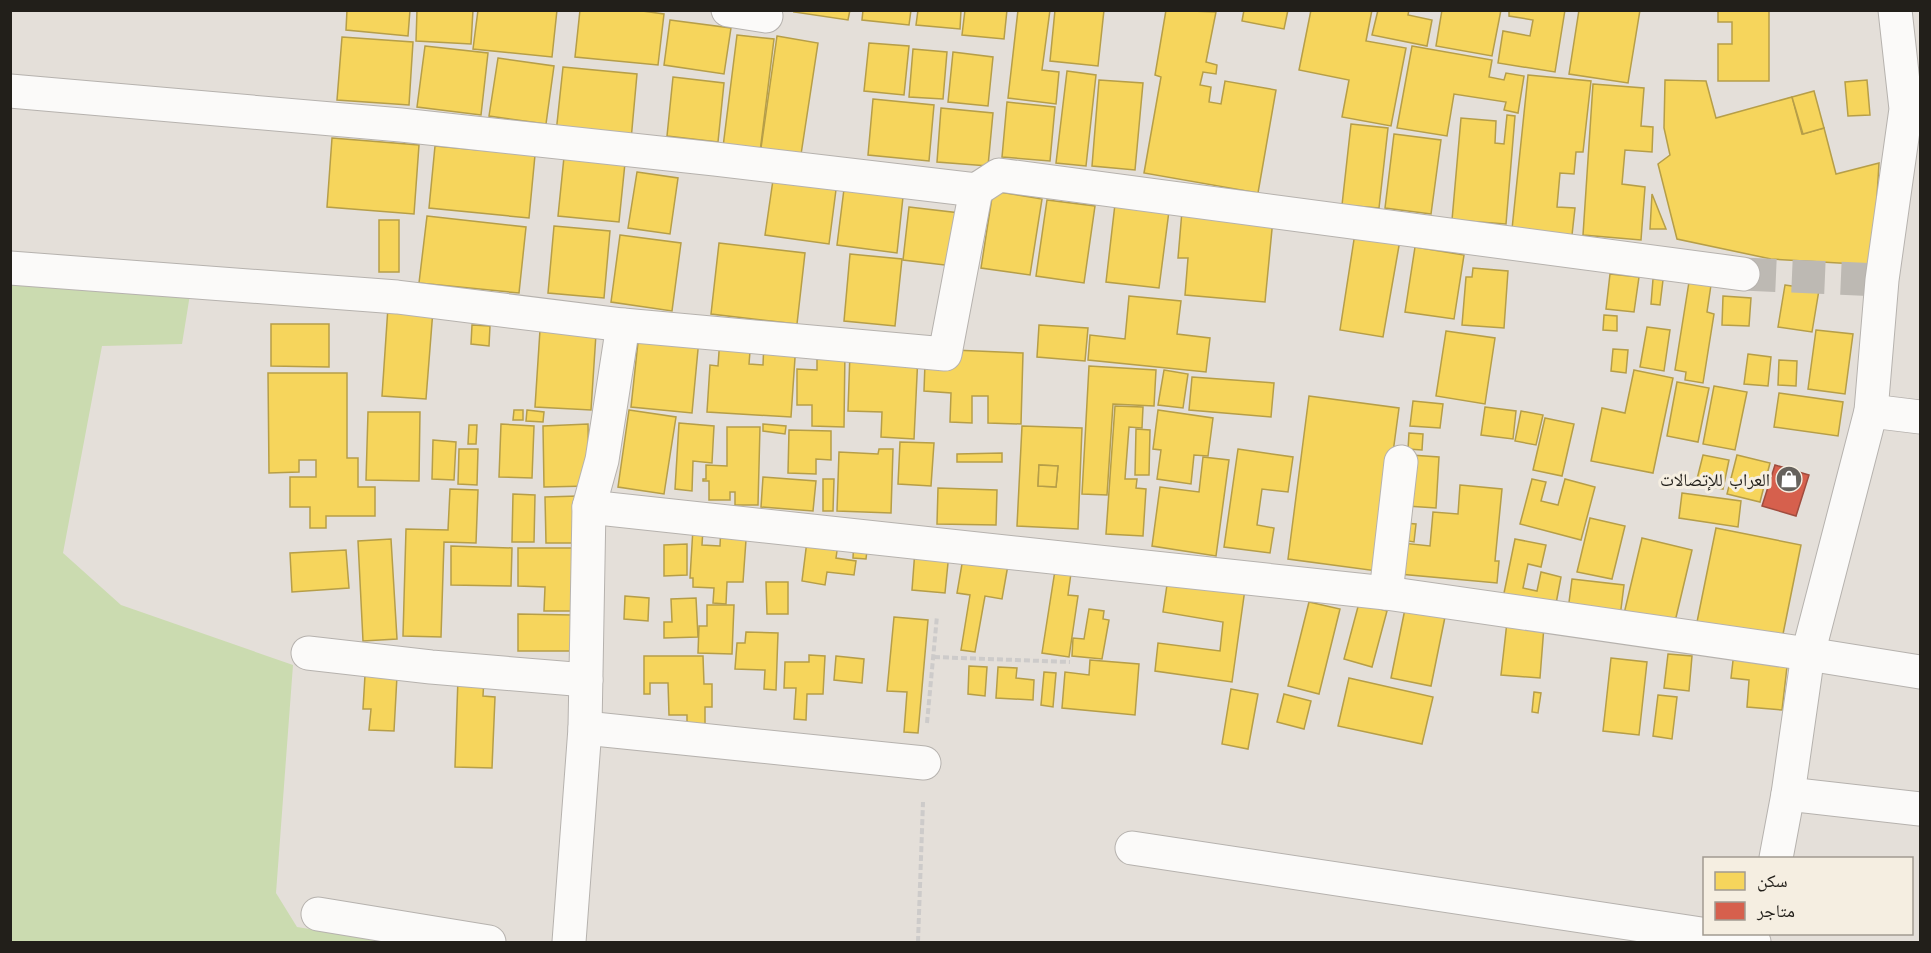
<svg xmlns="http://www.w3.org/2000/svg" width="1931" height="953" viewBox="0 0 1931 953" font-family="'Work Sans','Noto Naskh Arabic',sans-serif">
<rect width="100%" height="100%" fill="#e4dfd9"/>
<polygon fill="#cbdbb0" points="10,268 192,282 182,344 102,346 63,553 121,605 293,665 276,893 297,927 391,942 11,942"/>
<g fill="#f6d55c" stroke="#b69e48" stroke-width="1.5" fill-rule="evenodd">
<polygon points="347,10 410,10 408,36 346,30"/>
<polygon points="417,10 473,10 471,44 416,41"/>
<polygon points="478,10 557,10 552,57 473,49"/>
<polygon points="580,10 635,10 664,14 658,65 575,57"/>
<polygon points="795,10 850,10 848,20 794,12"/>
<polygon points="863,10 911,10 909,25 862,20"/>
<polygon points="918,10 961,10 960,29 916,25"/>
<polygon points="965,10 1007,10 1004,39 962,35"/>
<polygon points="1018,10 1050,10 1042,70 1059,72 1056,104 1008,98"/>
<polygon points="1055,10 1104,10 1098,66 1050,61"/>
<polygon points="1166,10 1216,12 1206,62 1217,65 1216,74 1203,72 1200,85 1211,87 1209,102 1221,104 1225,81 1276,90 1258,193 1144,173 1161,77 1155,75"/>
<polygon points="1244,10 1288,10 1284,29 1242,21"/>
<polygon points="1311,10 1372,10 1366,41 1406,48 1391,126 1342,117 1349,80 1299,70"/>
<polygon points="1378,10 1409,10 1408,15 1432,20 1427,46 1372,35"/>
<polygon points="1442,10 1501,10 1492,56 1436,46"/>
<polygon points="1509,10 1565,10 1555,72 1498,63 1503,31 1530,36 1533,20 1509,16"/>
<polygon points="1579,10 1640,10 1628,83 1569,74"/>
<polygon points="1718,10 1769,10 1769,81 1718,81 1718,44 1732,44 1732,22 1718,22"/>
<polygon points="670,20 731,28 724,74 664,65"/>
<polygon points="737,35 774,39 760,152 723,147"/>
<polygon points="777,36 818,43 800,161 760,155"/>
<polygon points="342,37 413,42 409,105 337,100"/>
<polygon points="869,43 909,46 904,95 864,91"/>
<polygon points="425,46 488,53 481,115 417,107"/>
<polygon points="1412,46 1492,60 1489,77 1504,80 1506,73 1524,76 1518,113 1504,110 1506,102 1454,94 1447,136 1397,128"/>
<polygon points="913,49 947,52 943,99 909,97"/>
<polygon points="953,52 993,57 988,106 948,102"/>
<polygon points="498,58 554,66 546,124 489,116"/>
<polygon points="563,67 637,74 631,140 556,133"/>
<polygon points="1067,71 1096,75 1086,166 1056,163"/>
<polygon points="1528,75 1591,81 1583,152 1576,152 1574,174 1560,173 1557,207 1575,208 1572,235 1512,229"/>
<polygon points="673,77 724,83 718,142 667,136"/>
<polygon points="1099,80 1143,83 1135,170 1092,166"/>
<polygon points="1665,80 1706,81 1716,118 1792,97 1802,134 1824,128 1836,174 1879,163 1873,265 1771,259 1677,239 1658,164 1670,155 1664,128"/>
<polygon points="1867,80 1870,115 1848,116 1845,82"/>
<polygon points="1593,84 1644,88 1641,126 1653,127 1652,152 1625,150 1622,184 1645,187 1641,240 1583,235"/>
<polygon points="1814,91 1824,128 1803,134 1792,97"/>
<polygon points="873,99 934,105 929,161 868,155"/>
<polygon points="1007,102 1055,107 1050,161 1002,157"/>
<polygon points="941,108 993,113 988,166 937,162"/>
<polygon points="1507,115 1515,116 1506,224 1452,220 1461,118 1496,121 1495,143 1504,144"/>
<polygon points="1351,124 1388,128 1379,208 1342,205"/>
<polygon points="1394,134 1441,140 1431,214 1385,208"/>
<polygon points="332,138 419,145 414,214 327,207"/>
<polygon points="435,146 535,155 529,218 429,208"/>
<polygon points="564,157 625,163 619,222 558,216"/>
<polygon points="637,172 678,178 670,234 628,228"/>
<polygon points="774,173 837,182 829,244 765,235"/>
<polygon points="844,189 903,197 897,253 837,245"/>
<polygon points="993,191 1042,199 1030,275 981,268"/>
<polygon points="1652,194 1666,229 1650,229"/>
<polygon points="1047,200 1095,206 1084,283 1036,276"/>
<polygon points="1115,204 1169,211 1159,288 1106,282"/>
<polygon points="909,207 960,213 953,266 903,260"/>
<polygon points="1182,211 1273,219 1265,302 1185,295 1188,258 1178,258"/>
<polygon points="427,216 526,227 519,293 419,283"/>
<rect x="379" y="220" width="20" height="52"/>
<polygon points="554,226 610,231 604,298 548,293"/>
<polygon points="1355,233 1400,240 1383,337 1340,330"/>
<polygon points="620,235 681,243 672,311 611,302"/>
<polygon points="719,243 805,253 797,324 711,314"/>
<polygon points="1415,247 1464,255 1454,319 1405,312"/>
<polygon points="850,254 902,259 895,326 844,321"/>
<polygon points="1473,268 1508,271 1504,328 1462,325 1466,277 1472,277"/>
<polygon points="1610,274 1639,277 1634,312 1606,309"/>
<polygon points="1653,279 1663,280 1660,305 1651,304"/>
<polygon points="1689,282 1711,285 1707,312 1714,314 1703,383 1685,380 1686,372 1675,370"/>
<polygon points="1785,285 1819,290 1812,332 1778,327"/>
<polygon points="1129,296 1181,301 1177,334 1210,338 1206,372 1088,360 1090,335 1125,339"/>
<polygon points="1723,296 1751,298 1749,326 1722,325"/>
<polygon points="388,307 433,310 426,399 382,396"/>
<polygon points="1604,315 1617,316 1617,331 1603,330"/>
<polygon points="271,324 329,324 329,367 271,366"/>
<polygon points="472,325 490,326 489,346 471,344"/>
<polygon points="1039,325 1088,328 1085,361 1037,357"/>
<polygon points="1647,327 1670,330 1664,371 1640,367"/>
<polygon points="540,330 596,334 591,410 535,407"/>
<polygon points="1816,330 1853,334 1845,394 1808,389"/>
<polygon points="1446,331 1495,338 1485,404 1436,396"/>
<polygon points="639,333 699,339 692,413 631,407"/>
<polygon points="720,338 751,339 749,364 763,365 764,341 796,343 791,417 707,412 710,365 718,366"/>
<polygon points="817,349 845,349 844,427 812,426 812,405 797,405 797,369 817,370"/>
<polygon points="1613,349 1628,350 1626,373 1611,371"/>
<polygon points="953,350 1023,353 1021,424 988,423 988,396 972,396 972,423 950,422 951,393 924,391 925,363"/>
<polygon points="850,352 918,355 914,439 881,437 882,412 848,411"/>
<polygon points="1748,354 1771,357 1768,386 1744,384"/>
<polygon points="1779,360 1797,361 1796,386 1778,385"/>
<polygon points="1089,366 1156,370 1154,406 1113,404 1107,495 1082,494"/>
<polygon points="1164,370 1188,374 1183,408 1158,405"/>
<polygon points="1634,370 1673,378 1653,473 1591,461 1602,408 1625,413"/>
<polygon points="268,373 347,373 347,458 358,458 358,487 375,487 375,516 326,516 326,528 310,528 310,507 290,507 290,477 316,477 316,460 299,460 299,472 269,473"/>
<polygon points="1192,377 1274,383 1271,417 1189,410"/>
<polygon points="1677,382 1709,388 1698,442 1667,436"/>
<polygon points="1714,386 1747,392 1735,450 1703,444"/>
<polygon points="1779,393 1843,402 1838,436 1774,427"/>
<polygon points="1309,396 1399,408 1377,571 1288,559"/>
<polygon points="1413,401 1443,404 1440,428 1410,426"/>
<polygon points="1115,406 1143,407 1142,428 1129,427 1125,479 1137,479 1136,488 1146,489 1143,536 1106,534"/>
<polygon points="1485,407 1516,411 1513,439 1481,435"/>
<polygon points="514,410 523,410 523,420 513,420"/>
<polygon points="527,410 544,412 543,422 526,421"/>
<polygon points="629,410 676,417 664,494 618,487"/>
<polygon points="1158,410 1213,418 1208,456 1194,455 1191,484 1157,479 1161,450 1153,449"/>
<polygon points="1521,411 1543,415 1536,445 1515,441"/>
<polygon points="368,412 420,412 419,481 366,480"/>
<polygon points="1545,418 1574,424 1562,476 1533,470"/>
<polygon points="679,423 714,426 712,463 693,461 692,491 675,489"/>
<polygon points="501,424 534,426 532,478 499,477"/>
<polygon points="588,424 589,486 544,487 543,426"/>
<polygon points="763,424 786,426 785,434 763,431"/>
<polygon points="469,425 477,425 476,444 468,444"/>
<path d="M1022,426l60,2 -4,101 -61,-3zM1039,465l19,1 -2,21 -18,-1z"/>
<polygon points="727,427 760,427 758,505 735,505 735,492 730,492 730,500 709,500 709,481 703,481 703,479 706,479 706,465 727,466"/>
<polygon points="1136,429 1150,430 1149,475 1135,475"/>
<polygon points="789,430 831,431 831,460 816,459 816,474 788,473"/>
<polygon points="1409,433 1423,434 1422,450 1408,449"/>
<polygon points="433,440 456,442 454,480 432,479"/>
<polygon points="900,442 934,443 931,486 898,484"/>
<polygon points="459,449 478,449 477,485 458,484"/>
<polygon points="879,449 893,449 891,513 837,511 839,452 878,454"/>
<polygon points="1238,449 1293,457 1288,492 1262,489 1257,525 1274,528 1270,553 1224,547"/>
<polygon points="1002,453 1002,462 957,462 957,454"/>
<polygon points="1411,455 1439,457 1436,508 1407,506"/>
<polygon points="1703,455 1729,460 1723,489 1696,483"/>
<polygon points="1737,455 1770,463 1760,502 1727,494"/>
<polygon points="1203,457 1229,460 1216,556 1152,546 1160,487 1199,492"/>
<polygon points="1039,465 1058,466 1056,487 1038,486"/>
<polygon points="763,477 816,481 813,511 761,507"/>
<polygon points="823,479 834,479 833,511 823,511"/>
<polygon points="1532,479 1546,482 1541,501 1558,505 1565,479 1595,487 1581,540 1520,524"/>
<polygon points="1460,485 1502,489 1495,561 1499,561 1497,583 1399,574 1402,543 1430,546 1433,512 1458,514"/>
<polygon points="938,488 997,490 996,525 937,524"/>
<polygon points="450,489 478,490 476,543 444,542 441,637 403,636 406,529 448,530"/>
<polygon points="1682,493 1741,501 1738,527 1679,518"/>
<polygon points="513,494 535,495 534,542 512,542"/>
<polygon points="578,496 580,543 546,543 545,497"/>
<polygon points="1590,518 1625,526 1612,579 1577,572"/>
<polygon points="1404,523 1416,524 1414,542 1402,540"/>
<polygon points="721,526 746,540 743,582 727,582 726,604 713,603 714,588 693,587 693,578 690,578 693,528 703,529 702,545 720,546"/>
<polygon points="1716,528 1801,545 1782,639 1697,622"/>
<polygon points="808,533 839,537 836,558 856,561 854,575 827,572 825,585 802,581"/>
<polygon points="1642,538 1692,550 1673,630 1623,618"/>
<polygon points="391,539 397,639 363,641 358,541"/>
<polygon points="1515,539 1546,545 1541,567 1528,564 1523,588 1537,591 1541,572 1561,577 1555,609 1503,598"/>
<polygon points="854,540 868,542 866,559 853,558"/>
<polygon points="687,544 687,575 664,576 664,545"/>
<polygon points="451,546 512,548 511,586 451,585"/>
<polygon points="518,548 580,548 578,611 544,611 545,587 518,586"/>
<polygon points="346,550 349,588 292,592 290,553"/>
<polygon points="915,550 949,553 945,593 912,590"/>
<polygon points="963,558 1008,565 1002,599 985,596 975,652 961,650 970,595 957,593"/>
<polygon points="1056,564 1072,566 1068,595 1078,596 1069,657 1042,653"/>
<polygon points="1168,578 1245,589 1232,682 1155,671 1158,643 1220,651 1223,622 1163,612"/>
<polygon points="1572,579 1624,585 1620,617 1568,610"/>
<polygon points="766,582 788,582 788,614 767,614"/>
<polygon points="625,596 649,598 648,621 624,619"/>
<polygon points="696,598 698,637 664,638 664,622 672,622 671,599"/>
<polygon points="1309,602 1340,609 1319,694 1288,686"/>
<polygon points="1359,603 1387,611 1372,667 1344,659"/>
<polygon points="707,605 734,605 732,654 698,653 699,626 707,626"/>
<polygon points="1089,609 1104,611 1103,619 1109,620 1102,659 1072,656 1073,638 1084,639"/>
<polygon points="1405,609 1445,617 1431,686 1391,678"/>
<polygon points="518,614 572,615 572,651 518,651"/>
<polygon points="894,617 928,620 918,733 904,732 907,692 887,691"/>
<polygon points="1507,622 1544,626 1540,678 1501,675"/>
<polygon points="746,632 778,633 776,690 764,689 765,670 735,669 737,643 745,643"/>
<polygon points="1734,652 1788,658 1782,710 1747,707 1749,680 1731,678"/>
<polygon points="1668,654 1692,656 1689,691 1664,688"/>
<polygon points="809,655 825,656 823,694 807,694 806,720 794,719 796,688 784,688 785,662 809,662"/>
<polygon points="644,656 703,656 704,684 712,684 712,707 705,707 705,728 687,728 687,715 669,715 668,683 650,683 650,694 644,694"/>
<polygon points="836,656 864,659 862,683 834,680"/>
<polygon points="1611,658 1647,662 1639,735 1603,731"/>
<polygon points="1090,660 1139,664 1135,715 1062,708 1065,672 1089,675"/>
<polygon points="969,666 987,667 985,696 968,694"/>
<polygon points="998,667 1017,668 1016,678 1034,680 1033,700 996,698"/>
<polygon points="1044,672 1056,673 1053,707 1041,705"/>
<polygon points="365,675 397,676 394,731 369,730 371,709 363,709"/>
<polygon points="458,678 484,678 483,696 495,697 492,768 455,767"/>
<polygon points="1349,678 1433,697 1422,744 1338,726"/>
<polygon points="1231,689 1258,694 1248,749 1222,744"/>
<polygon points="1534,692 1541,693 1538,713 1532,712"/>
<polygon points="1284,694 1311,701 1304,729 1277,722"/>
<polygon points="1658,695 1677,697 1672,739 1653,736"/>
</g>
<polygon fill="#d6604d" stroke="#a04c3e" stroke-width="1.5" points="1775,465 1809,475 1796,516 1762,506"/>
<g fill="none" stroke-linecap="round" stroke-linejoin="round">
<polyline stroke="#bdb9b3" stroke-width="33" stroke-dasharray="33 16" stroke-linecap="butt" points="1743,274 1882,280"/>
<defs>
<g id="minor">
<polyline points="728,10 766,16"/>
<polyline points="10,91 401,125 715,159 976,190 999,175 1743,274"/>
<polyline points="10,268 397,297 623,325 945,354 976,190"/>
<polyline points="1871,411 1920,417"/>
<polyline points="589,507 1386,593 1808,654 1920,672"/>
<polyline points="1386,593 1401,462"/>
<polyline points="308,653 431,667 586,680"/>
<polyline points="585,728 924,763"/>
<polyline points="1788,794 1920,809"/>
<polyline points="1132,848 1754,942"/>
<polyline points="1776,858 1788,794 1808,654 1871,411 1882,280 1906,109 1895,10"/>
<polyline points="318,914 489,942"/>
<polyline points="569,942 585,728 589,507 602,460 623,325"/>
</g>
</defs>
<use href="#minor" stroke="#b6b2ae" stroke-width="35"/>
<g stroke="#cdcbca" stroke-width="4" stroke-dasharray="6 3" stroke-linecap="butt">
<polyline points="934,657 1070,662"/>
<polyline points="927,723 937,616"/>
<polyline points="918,942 923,802"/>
</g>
<use href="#minor" stroke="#fbfaf9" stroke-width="33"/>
</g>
<defs>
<symbol id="shop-disc" viewBox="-11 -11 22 22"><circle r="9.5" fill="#66625d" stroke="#f5eee1"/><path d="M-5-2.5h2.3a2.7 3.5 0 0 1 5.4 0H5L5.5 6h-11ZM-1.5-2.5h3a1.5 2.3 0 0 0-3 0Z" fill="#fff"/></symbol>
</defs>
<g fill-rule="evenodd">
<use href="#shop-disc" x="1774" y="464" width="30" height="30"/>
</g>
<g text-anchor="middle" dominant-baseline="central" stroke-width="6" stroke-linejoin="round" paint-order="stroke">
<g font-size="18" fill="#221f1a" stroke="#f5eee1" text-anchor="end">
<text x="1770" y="479">العراب للإتصالات</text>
</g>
</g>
<rect width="1931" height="953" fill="none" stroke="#221f1a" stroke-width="24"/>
<rect x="1703" y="857" width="210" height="78" fill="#f5eee1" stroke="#a19b91" stroke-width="1.5"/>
<rect x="1715" y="872" width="30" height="18" fill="#f6d55c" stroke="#a19b91" stroke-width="1.5"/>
<text x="1757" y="887" font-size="18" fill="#221f1a">سكن</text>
<rect x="1715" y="902" width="30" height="18" fill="#d6604d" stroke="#a19b91" stroke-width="1.5"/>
<text x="1757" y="917" font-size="18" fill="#221f1a">متاجر</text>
</svg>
